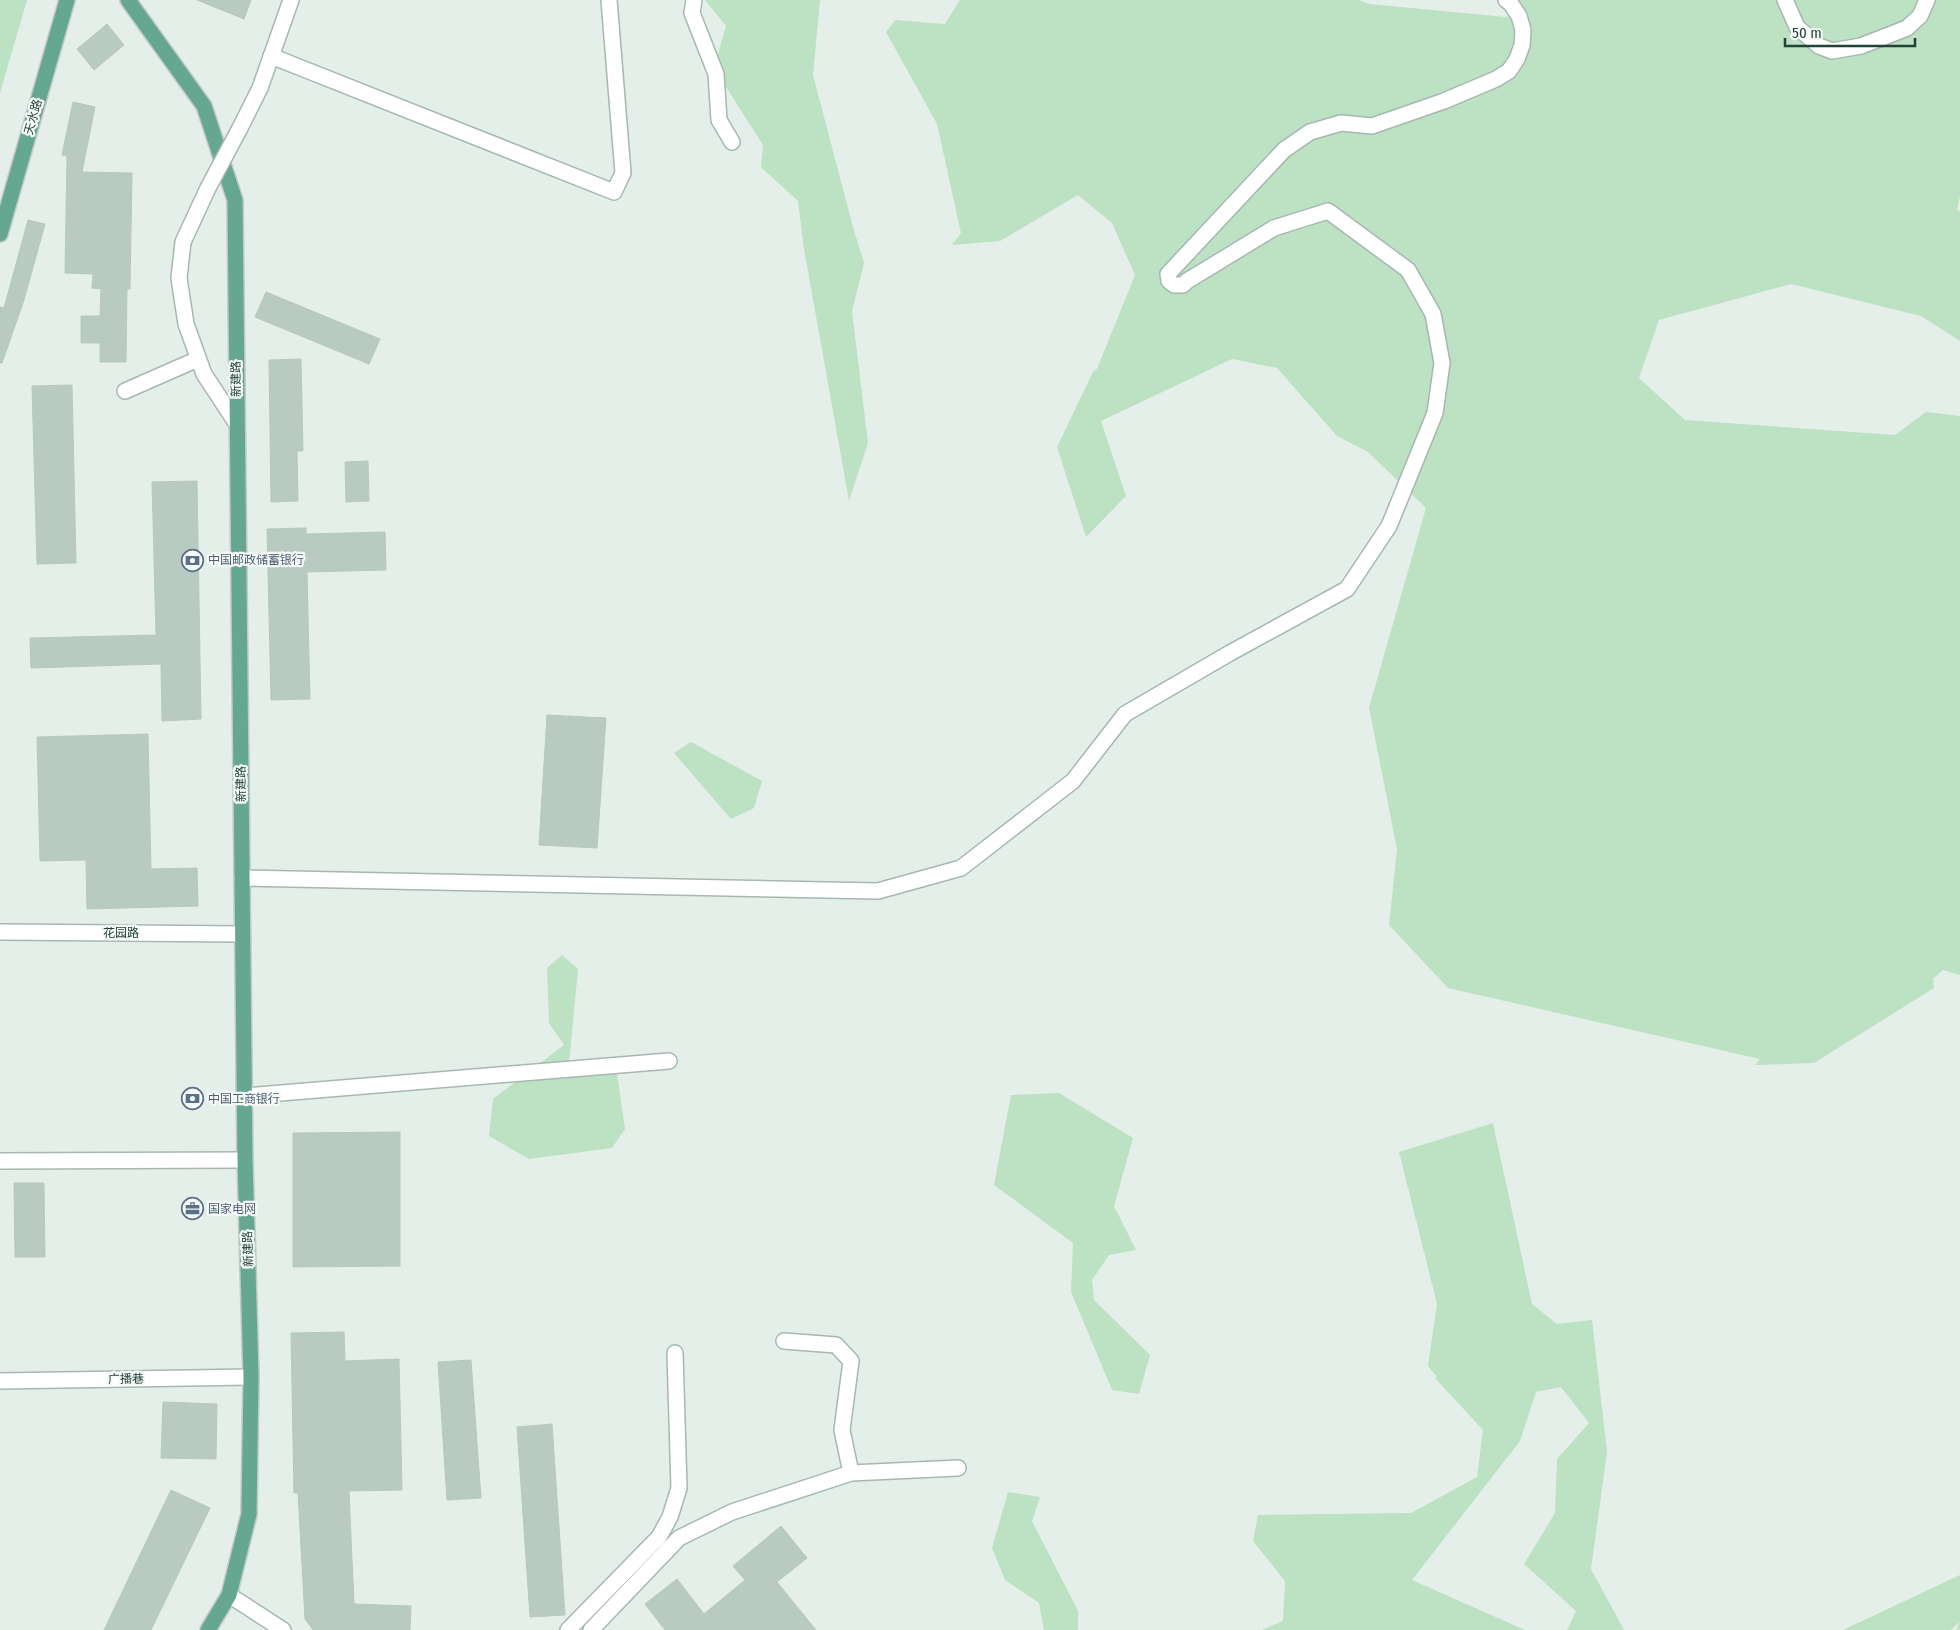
<svg xmlns="http://www.w3.org/2000/svg" width="1960" height="1630" viewBox="0 0 1960 1630" font-family="'Fira Sans Condensed','Noto Sans SC',sans-serif">
<rect width="100%" height="100%" fill="#e4efe9"/>
<g fill="#bce1c3">
<polygon points="0,0 27,0 0,93"/>
<polygon points="705,0 820,0 813,75 853,227 864,263 852,311 868,443 849,501 804,249 798,201 761,167 763,145 714,68 726,26"/>
<polygon points="960,0 1359,0 1369,4 1516,18 1516,0 1960,0 1960,196 1957,210 1960,212 1960,341 1921,316 1791,284 1659,320 1639,378 1685,420 1895,435 1926,412 1960,416 1960,975 1943,970 1933,979 1934,988 1814,1063 1755,1065 1760,1059 1448,988 1389,925 1397,849 1369,708 1426,508 1368,452 1337,436 1277,368 1232,359 1101,421 1126,496 1086,537 1057,447 1093,372 1097,369 1135,275 1112,223 1078,195 1000,241 952,245 961,233 937,124 886,32 895,20 945,24"/>
<polygon points="691,742 762,781 754,808 731,819 674,753"/>
<polygon points="562,955 578,969 568,1074 616,1067 625,1129 612,1148 529,1159 489,1136 493,1099 564,1045 549,1023 547,968"/>
<polygon points="1059,1093 1133,1138 1114,1206 1136,1250 1109,1255 1092,1280 1094,1300 1150,1355 1139,1394 1112,1390 1071,1292 1073,1243 994,1185 1011,1095"/>
<polygon points="1493,1123 1532,1304 1557,1324 1592,1320 1607,1452 1591,1569 1624,1630 1567,1630 1576,1611 1524,1564 1555,1513 1557,1459 1589,1423 1561,1387 1536,1392 1520,1441 1412,1580 1525,1630 1262,1630 1283,1621 1285,1581 1253,1541 1258,1515 1411,1513 1477,1477 1483,1430 1435,1378 1437,1377 1428,1366 1437,1304 1399,1152"/>
<polygon points="1008,1492 1040,1497 1032,1521 1078,1611 1078,1630 1044,1630 1039,1603 1005,1580 992,1548"/>
<polygon points="1960,1575 1960,1630 1957,1630 1959,1622 1951,1630 1843,1630"/>
</g>
<g fill="#b9cac2" stroke="#b6c9bf">
<polygon points="197,0 251,0 244,19"/>
<polygon points="107,24 124,45 94,70 77,49"/>
<polygon points="73,102 95,107 82,172 132,173 130,289 127,289 126,362 100,362 100,343 81,343 81,316 100,316 101,289 92,288 93,274 65,273 67,156 62,155"/>
<polygon points="28,220 45,224 24,300 2,363 0,363 0,307 4,308"/>
<polygon points="266,292 380,339 369,364 255,317"/>
<polygon points="301,359 303,451 297,451 298,501 271,502 269,360"/>
<polygon points="72,385 76,563 37,564 32,386"/>
<polygon points="368,461 369,501 346,502 345,462"/>
<polygon points="197,481 201,719 162,721 161,664 31,668 30,638 156,635 152,482"/>
<polygon points="306,528 306,534 385,532 386,570 307,572 310,699 271,700 267,529"/>
<polygon points="547,715 606,718 597,848 539,845"/>
<polygon points="148,734 151,869 197,868 198,906 87,909 86,860 40,861 37,737"/>
<polygon points="400,1132 400,1266 293,1267 293,1133"/>
<polygon points="14,1183 44,1183 45,1257 15,1257"/>
<polygon points="344,1332 345,1361 399,1359 402,1490 349,1491 354,1604 411,1606 410,1630 313,1630 305,1619 298,1493 294,1493 291,1333"/>
<polygon points="471,1360 481,1498 447,1500 438,1362"/>
<polygon points="163,1402 217,1404 216,1459 161,1458"/>
<polygon points="552,1424 565,1615 530,1617 517,1427"/>
<polygon points="171,1490 210,1508 151,1630 104,1630"/>
<polygon points="781,1526 807,1558 777,1582 816,1630 665,1630 645,1604 677,1579 704,1614 745,1580 733,1566"/>
</g>
<g fill="none" stroke-linecap="round" stroke-linejoin="round">
<defs>
<g id="minor">
<polyline points="694,0 692,13 716,74 719,120 732,142"/>
<polyline points="1785,0 1797,27 1819,46 1832,51 1861,46 1907,28 1920,16 1927,0"/>
<polyline points="271,56 614,192 623,173 609,0"/>
<polyline points="240,128 260,88 291,0"/>
<polyline points="208,188 183,242 179,278 186,324 204,374 237,424"/>
<polyline points="125,391 198,359"/>
<polyline points="242,878 878,891 961,868 1073,781 1125,714 1230,653 1347,589 1389,526 1435,413 1442,363 1433,314 1408,270 1328,211 1274,228 1187,281 1183,285 1174,285 1169,281 1168,274 1284,150 1310,132 1341,123 1372,126 1444,101 1496,79 1509,71 1517,59 1522,45 1523,30 1519,16 1511,4 1506,0"/>
<polyline points="0,932 242,934"/>
<polyline points="244,1096 669,1061"/>
<polyline points="0,1161 245,1160"/>
<polyline points="784,1341 836,1345 851,1361 842,1430 851,1473"/>
<polyline points="0,1381 251,1377"/>
<polyline points="229,1595 283,1630"/>
<polyline points="568,1630 659,1537 670,1517 679,1488 675,1353"/>
<polyline points="591,1630 679,1538 732,1512 851,1473 958,1468"/>
</g>
<g id="major">
<polyline points="128,0 204,106 235,200 245,1160 251,1377 249,1514 229,1595 208,1630"/>
<polyline points="0,234 67,0"/>
</g>
</defs>
<use href="#minor" stroke="#a6b8b0" stroke-width="18"/>
<use href="#major" stroke="#c1cac7" stroke-width="18"/>
<use href="#minor" stroke="#fff" stroke-width="15"/>
<use href="#major" stroke="#66a791" stroke-width="15"/>
<defs>
<polyline id="minor-bridge" points="208,188 240,128"/>
</defs>
<use href="#minor-bridge" stroke="#a6b8b0" stroke-width="18" stroke-linecap="butt"/>
<use href="#minor-bridge" stroke="#fff" stroke-width="15"/>
</g>
<defs>
<symbol id="bank-ring" viewBox="-11 -11 22 22"><circle r="9.5" fill="#f5faf7" stroke="#5c6f8a" stroke-width="1.5"/><path d="M-6-4H6V4H-6ZM0-2.3a2.3 2.3 0 1 0 0 4.6a2.3 2.3 0 1 0 0-4.6Z" fill="#5c6f8a"/></symbol>
<symbol id="office-ring" viewBox="-11 -11 22 22"><circle r="9.5" fill="#f5faf7" stroke="#5c6f8a" stroke-width="1.5"/><path d="M-6-3h4V-5.5h4V-3h4V5H-6ZM-1-4.5V-3h2v-1.5ZM-6 0V1H6V0Z" fill="#5c6f8a"/></symbol>
</defs>
<g fill-rule="evenodd">
<use href="#bank-ring" x="180" y="548" width="25" height="25"/>
<use href="#bank-ring" x="180" y="1086" width="25" height="25"/>
<use href="#office-ring" x="180" y="1196" width="25" height="25"/>
</g>
<g text-anchor="middle" dominant-baseline="central" stroke-width="4.5" stroke-linejoin="round" paint-order="stroke">
<g font-size="12" fill="#224237" stroke="#f5faf7">
<text transform="translate(33 117) rotate(-74)">天水路</text>
<text transform="translate(236 379) rotate(-91)">新建路</text>
<text transform="translate(241 784) rotate(-91)">新建路</text>
<text x="121" y="933">花园路</text>
<text transform="translate(248 1249) rotate(-92)">新建路</text>
<text transform="translate(126 1379) rotate(-1)">广播巷</text>
</g>
<g font-size="12" fill="#4e5e75" stroke="#f5faf7" text-anchor="start">
<text x="208" y="560">中国邮政储蓄银行</text>
<text x="208" y="1099">中国工商银行</text>
<text x="208" y="1209">国家电网</text>
</g>
</g>
<path d="M1785 38v8h130v-8" fill="none" stroke="#224237" stroke-width="2.5"/>
<text x="1792" y="38" font-size="15" fill="#224237" stroke="#f5faf7" stroke-width="4" paint-order="stroke">50 m</text>
</svg>
